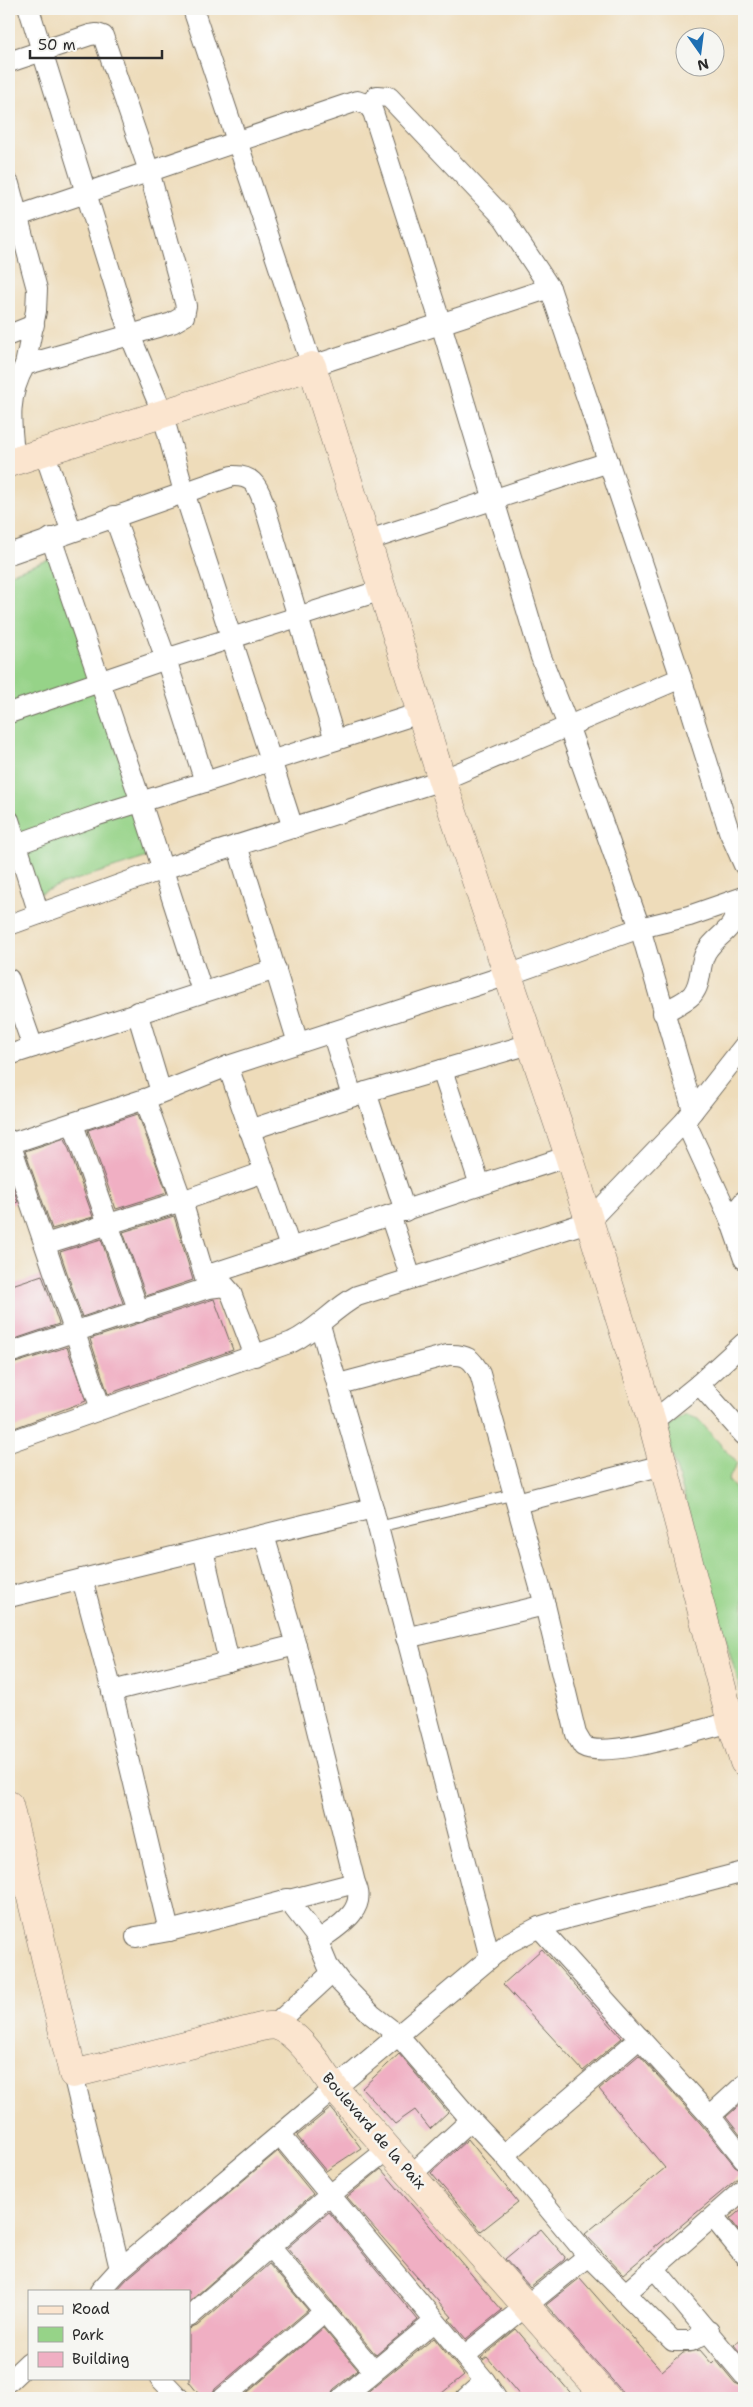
<svg xmlns="http://www.w3.org/2000/svg" width="753" height="2407" viewBox="0 0 753 2407" font-family="'Shantell Sans',sans-serif">
<rect width="100%" height="100%" fill="#f6f6f2"/>
<filter id="ink" filterUnits="userSpaceOnUse"><feTurbulence type="fractalNoise" baseFrequency=".02" numOctaves="2"/><feDisplacementMap in="SourceGraphic" scale="10" xChannelSelector="R" yChannelSelector="G"/><feConvolveMatrix kernelMatrix="1 2 1 2 8 2 1 2 1" color-interpolation-filters="sRGB"/></filter>
<filter id="wash" filterUnits="userSpaceOnUse"><feTurbulence type="fractalNoise" baseFrequency=".0096" numOctaves="4" result="noise"/><feDisplacementMap in="SourceGraphic" scale="20" xChannelSelector="R" yChannelSelector="G"/><feGaussianBlur stdDeviation="1.12" result="paint"/><feColorMatrix in="noise" values="0 0 0 0 0 0 0 0 0 0 0 0 0 0 0 0 0 1.4 0 .05"/><feComposite in="paint" operator="in"/></filter>
<g filter="url(#wash)">
<rect width="100%" height="100%" fill="#eedcba"/>
<g fill="#96d388" stroke="#607f5a">
<polygon points="54,558 151,856 60,885 34,896 9,820 9,574"/>
<polygon points="686,1415 698,1419 737,1463 728,1480 744,1499 744,1702 668,1440 669,1425"/>
</g>
<g id="blocks">
<g fill="#f0afc3">
<polygon points="138,1114 167,1193 116,1209 88,1130"/>
<polygon points="65,1138 93,1217 52,1229 25,1151"/>
<polygon points="9,1176 18,1202 9,1205"/>
<polygon points="174,1216 193,1280 146,1296 123,1232"/>
<polygon points="101,1239 123,1303 82,1317 60,1252"/>
<polygon points="42,1275 59,1324 9,1341 9,1286"/>
<polygon points="214,1299 233,1350 108,1394 90,1339"/>
<polygon points="67,1347 86,1401 9,1430 9,1365"/>
<polygon points="542,1949 622,2038 583,2071 503,1984"/>
<polygon points="399,2054 448,2112 430,2129 415,2110 395,2124 362,2088"/>
<polygon points="639,2055 701,2124 735,2166 744,2171 744,2173 623,2274 585,2234 665,2168 599,2089"/>
<polygon points="744,2101 744,2140 726,2117"/>
<polygon points="331,2108 361,2148 326,2171 297,2136"/>
<polygon points="468,2139 518,2202 481,2231 431,2173"/>
<polygon points="278,2151 313,2194 189,2302 189,2291 116,2291 128,2278"/>
<polygon points="381,2169 502,2310 466,2339 449,2319 452,2317 347,2197"/>
<polygon points="744,2207 744,2237 730,2219"/>
<polygon points="329,2212 418,2320 376,2355 287,2248"/>
<polygon points="541,2229 565,2257 564,2260 530,2287 505,2259"/>
<polygon points="269,2264 308,2310 215,2389 211,2398 202,2398 189,2382 189,2329 197,2326"/>
<polygon points="580,2278 662,2371 683,2353 700,2350 712,2364 716,2360 735,2383 744,2387 744,2398 625,2398 619,2388 546,2305"/>
<polygon points="323,2328 358,2370 334,2389 330,2398 241,2398"/>
<polygon points="516,2329 575,2398 522,2398 487,2357 483,2360 481,2358"/>
<polygon points="744,2336 744,2357 734,2345"/>
<polygon points="434,2338 464,2375 436,2398 360,2398"/>
</g>
</g>
</g>
<g filter="url(#ink)">
<use href="#blocks" fill-opacity="0" stroke="#6f695d" stroke-width="1"/>
<g fill="none" stroke-linecap="round" stroke-linejoin="round">
<defs>
<polyline id="lane" points="378,1527 515,1494"/>
<g id="street">
<polyline points="29,9 130,335 162,412 184,492 293,828"/>
<polyline points="193,9 312,366 550,288 503,217 389,97 377,96 368,105"/>
<path d="M9,62l81,-27 7,-1 6,2 46,135 37,135 -2,10 -12,7 -147,42c-19,33 -14,60 -10,96"/>
<polyline points="9,184 37,289 36,311 25,365"/>
<polyline points="9,219 357,101 368,105 373,112 441,324 541,657 569,728 640,928 693,1111"/>
<polyline points="9,335 34,325"/>
<polyline points="44,451 71,530"/>
<polyline points="114,516 166,659 205,782 420,713"/>
<polyline points="51,538 141,802 202,991"/>
<polyline points="366,541 609,462"/>
<path d="M9,554l223,-78c19,-1 25,8 31,25l72,239"/>
<polyline points="681,678 729,831 744,865"/>
<polyline points="9,713 166,659 382,590"/>
<polyline points="9,820 39,914"/>
<polyline points="237,845 298,1043"/>
<polyline points="9,847 98,815 205,782"/>
<polyline points="9,925 163,869 442,780 681,678 550,288"/>
<polyline points="9,979 33,1047"/>
<polyline points="137,1012 161,1092"/>
<path d="M663,1013c9,-6 21,-10 29,-18 11,-13 6,-29 14,-43 13,-21 33,-21 29,-51"/>
<polyline points="332,1032 352,1096"/>
<polyline points="9,1055 276,969"/>
<polyline points="228,1066 290,1247"/>
<polyline points="442,1070 480,1185"/>
<polyline points="366,1092 405,1211"/>
<polyline points="145,1099 182,1201 208,1288 225,1286 231,1293 255,1356"/>
<polyline points="685,1121 730,1219"/>
<polyline points="73,1124 139,1312"/>
<polyline points="249,1130 366,1092 530,1044"/>
<polyline points="9,1140 101,1409"/>
<polyline points="9,1144 145,1099 228,1066 508,975 640,928 689,916 744,897"/>
<polyline points="744,1201 730,1219 744,1259"/>
<polyline points="390,1215 411,1278"/>
<polyline points="45,1244 182,1201 264,1172"/>
<polyline points="205,1276 569,1156"/>
<polyline points="320,1325 373,1508 490,1958"/>
<polyline points="9,1353 208,1288"/>
<path d="M339,1384l109,-29c18,-1 24,3 32,19l65,231 31,129 7,12c23,14 119,-17 148,-24"/>
<polyline points="699,1384 744,1343"/>
<polyline points="652,1422 699,1384 744,1435"/>
<path d="M9,1442l283,-100c25,-12 41,-33 65,-46l231,-74 97,-101 59,-75"/>
<polyline points="517,1503 663,1465"/>
<path d="M264,1535l32,110 59,238c14,27 -18,44 -37,58"/>
<polyline points="203,1550 229,1662"/>
<polyline points="82,1579 112,1691 169,1931"/>
<polyline points="9,1597 373,1508"/>
<polyline points="406,1638 545,1605"/>
<polyline points="112,1691 296,1645"/>
<polyline points="287,1899 315,1935 328,1966 341,1983 372,2015 398,2035 471,2120 504,2155 588,2256 673,2341 691,2341 709,2331"/>
<polyline points="539,1927 710,2116 744,2159"/>
<polyline points="136,1937 169,1931 355,1883"/>
<polyline points="275,2025 332,1973"/>
<polyline points="73,2074 120,2269"/>
<polyline points="710,2116 744,2085"/>
<polyline points="281,2136 485,2381 496,2398"/>
<polyline points="504,2155 640,2038"/>
<polyline points="411,2175 471,2120"/>
<polyline points="713,2217 744,2255"/>
<polyline points="271,2248 374,2371"/>
<polyline points="654,2268 744,2375"/>
<polyline points="100,2291 120,2269 508,1943 539,1927 571,1917 744,1872"/>
<polyline points="626,2293 744,2189"/>
<polyline points="189,2317 330,2195 388,2149"/>
<polyline points="464,2356 588,2256"/>
<polyline points="160,2378 179,2398"/>
<polyline points="9,2381 29,2362"/>
<polyline points="223,2398 325,2311"/>
<polyline points="342,2398 434,2322"/>
<polyline points="466,2398 485,2381"/>
</g>
<g id="secondary">
<polyline points="9,463 312,366 442,780 569,1156 652,1422 731,1722 744,1762"/>
<path d="M9,1805l64,269 188,-47c5,-1 11,-2 16,-1 22,6 46,46 59,64l271,308"/>
</g>
</defs>
<use href="#lane" stroke="#6f695d" stroke-width="12"/>
<use href="#street" stroke="#6f695d" stroke-width="22"/>
<use href="#secondary" stroke="#6f695d" stroke-width="29"/>
<use href="#lane" stroke="#fff" stroke-width="10"/>
<use href="#street" stroke="#fff" stroke-width="20"/>
<use href="#secondary" stroke="#fbe5cf" stroke-width="28"/>
</g>
</g>
<g text-anchor="middle" dominant-baseline="central" stroke-width="5" stroke-linejoin="round" paint-order="stroke">
<g font-size="15" fill="#2b2b2b" stroke="#f6f6f2">
<text transform="translate(374 2131) rotate(49)">Boulevard de la Paix</text>
</g>
</g>
<rect width="753" height="2407" fill="none" stroke="#f6f6f2" stroke-width="30"/>
<rect x="28" y="2290" width="162" height="90" fill="#f6f6f2" stroke="#a5a5a2"/>
<rect x="38" y="2306" width="25" height="8" fill="#fbe5cf" stroke="#a5a5a2"/>
<text x="72" y="2314" font-size="15" fill="#2b2b2b">Road</text>
<rect x="38" y="2327" width="25" height="15" fill="#96d388" stroke="#a5a5a2"/>
<text x="72" y="2340" font-size="15" fill="#2b2b2b">Park</text>
<rect x="38" y="2352" width="25" height="15" fill="#f0afc3" stroke="#a5a5a2"/>
<text x="72" y="2364" font-size="15" fill="#2b2b2b">Building</text>
<g transform="translate(700 52) rotate(166)"><circle r="24" fill="#f6f6f2" stroke="#a5a5a2"/>
<path d="M0-4L9 19L0 12L-9 19Z" fill="#1f6fb2"/>
<text y="-8" font-size="14" font-weight="bold" text-anchor="middle" fill="#2b2b2b">N</text>
</g>
<path d="M30 50v8h132v-8" fill="none" stroke="#2b2b2b" stroke-width="2.5"/>
<text x="38" y="50" font-size="15" fill="#2b2b2b" stroke="#f6f6f2" stroke-width="4" paint-order="stroke">50 m</text>
</svg>
